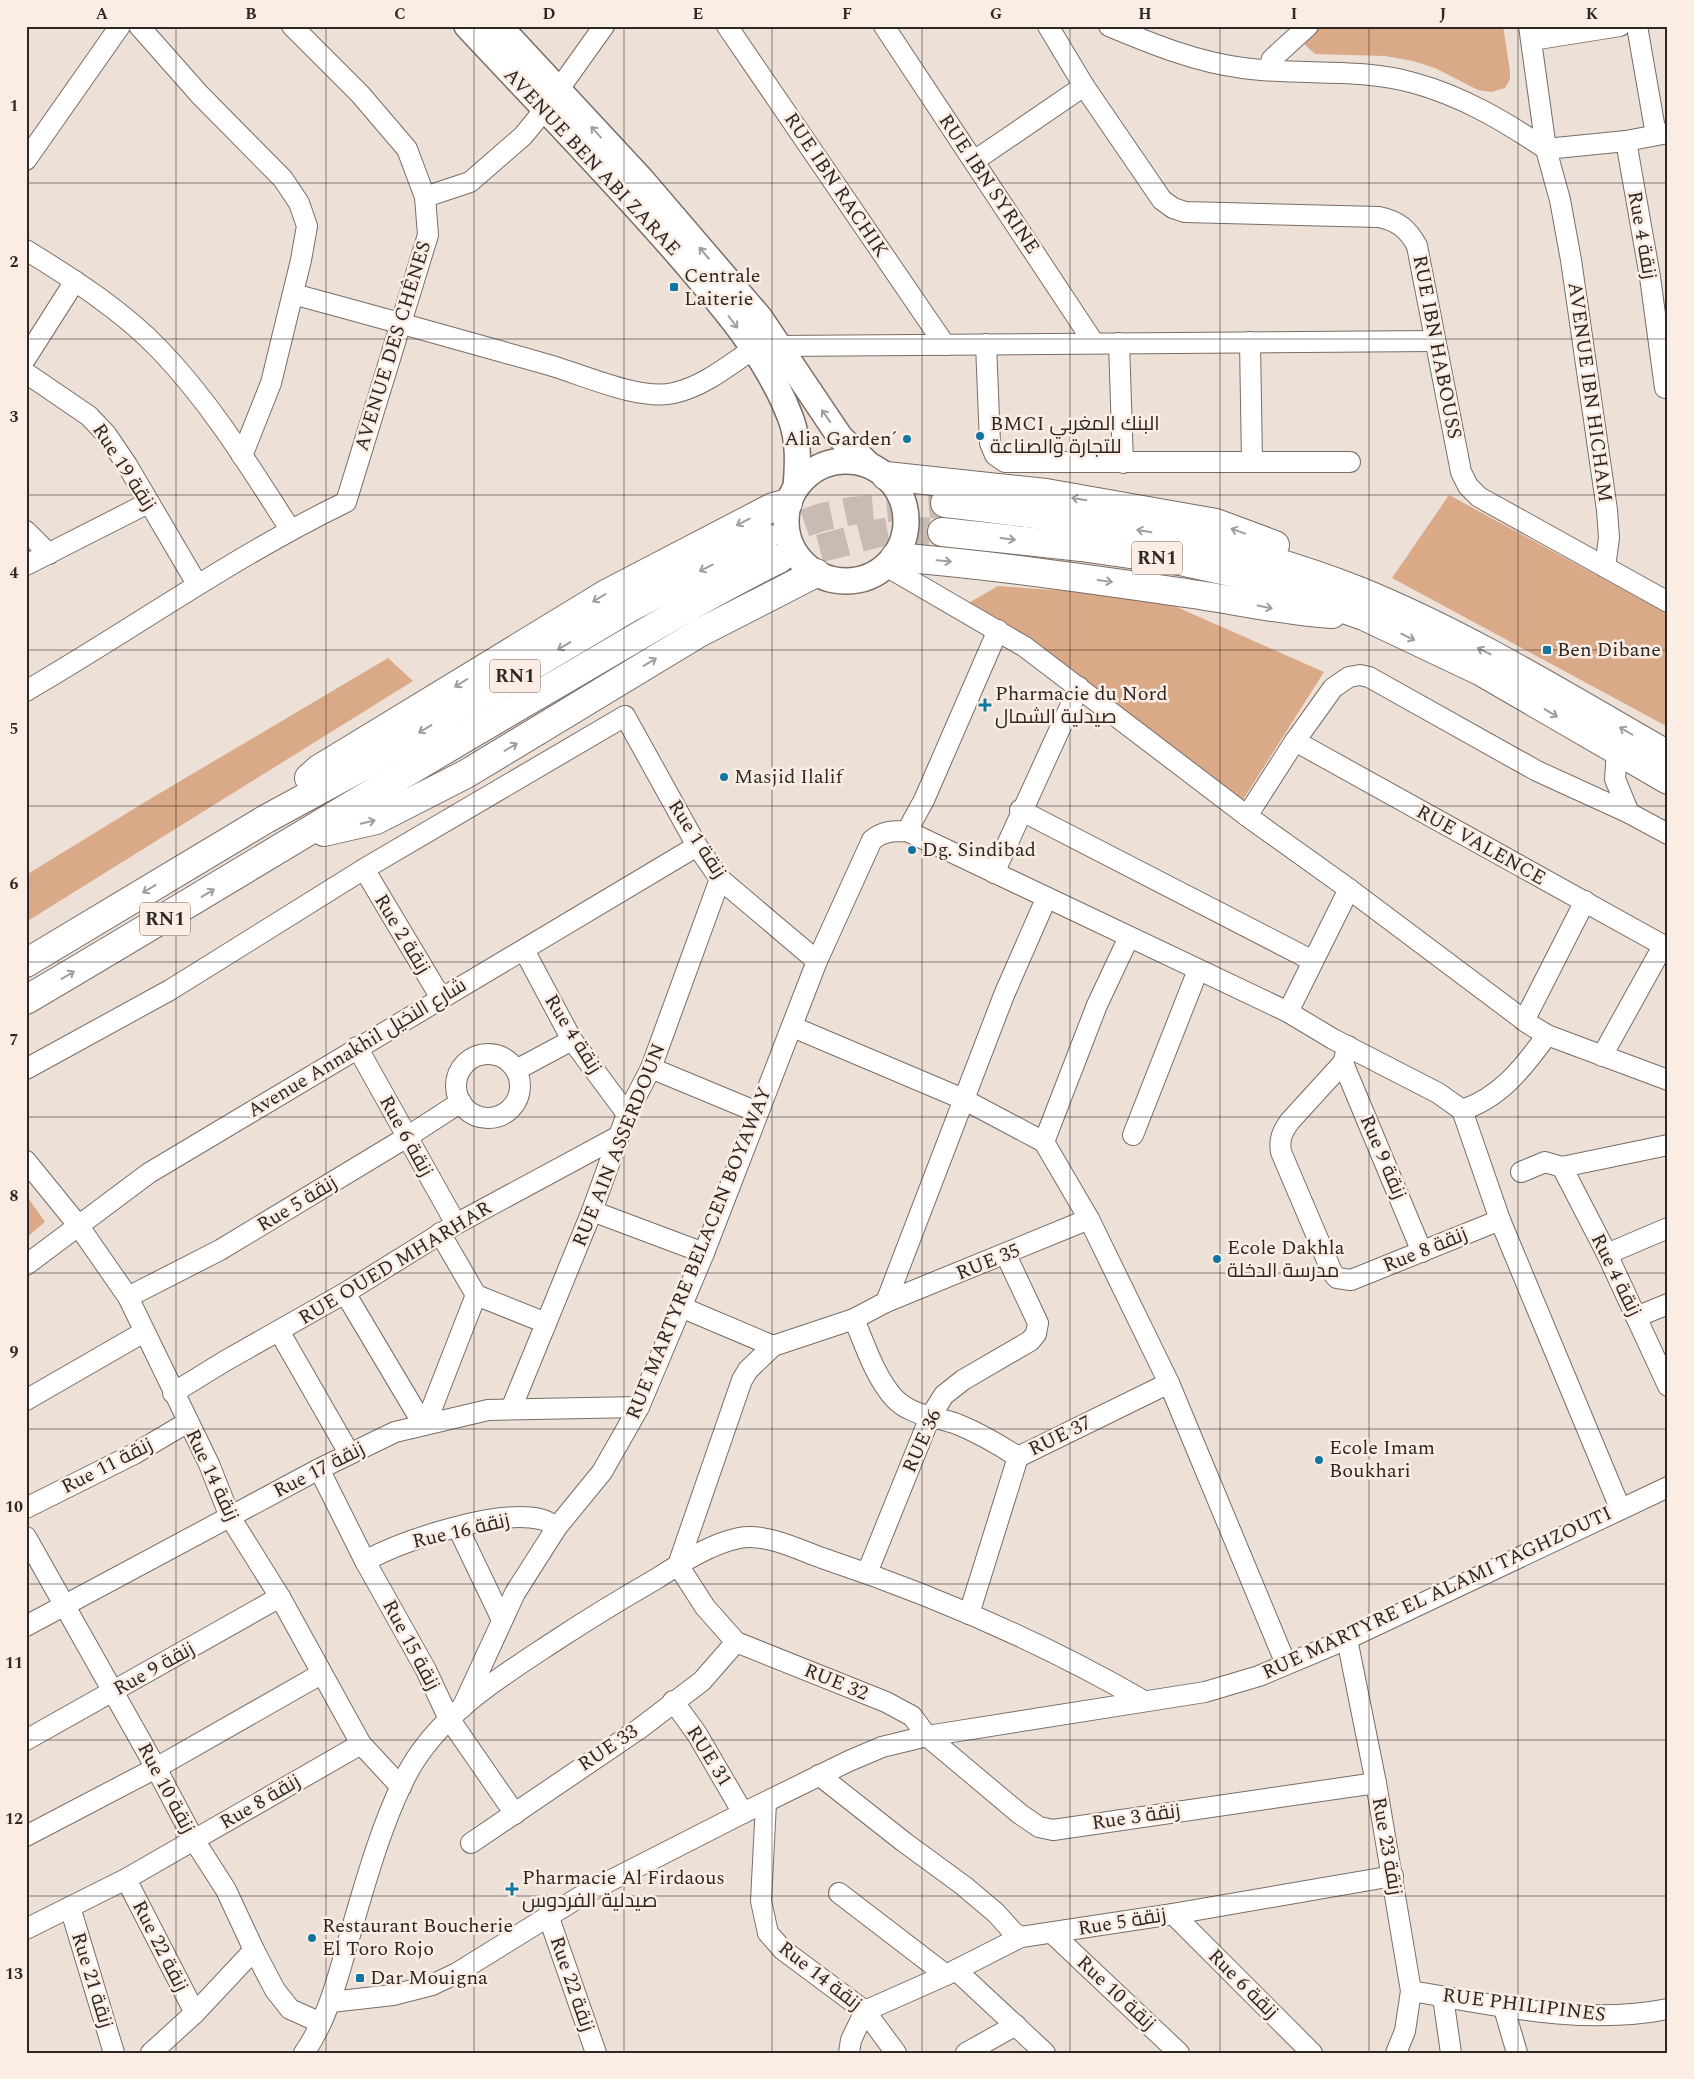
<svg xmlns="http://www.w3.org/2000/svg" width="1694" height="2079" viewBox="0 0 1694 2079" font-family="Spectral,Cairo,serif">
<rect width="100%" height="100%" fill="#ede0d7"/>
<g fill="#daa988">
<polygon points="1315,26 1503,26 1510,71 1510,79 1505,88 1491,92 1478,90 1435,68 1413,61 1385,56 1315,54 1305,45 1306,34"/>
<polygon points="1449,495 1668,614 1668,727 1392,578"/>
<polygon points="998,586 1156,598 1324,672 1239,806 965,605"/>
<polygon points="388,658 413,681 26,922 26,875 150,799"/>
<polygon points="26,1195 45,1222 26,1238"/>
</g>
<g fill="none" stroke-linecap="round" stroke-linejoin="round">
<g stroke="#c7bbb3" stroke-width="28" stroke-dasharray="28 14" stroke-linecap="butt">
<polyline points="765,537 822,517 851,511 945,503"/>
<polyline points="779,559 879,533 897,530 942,532"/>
</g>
<defs>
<g id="minor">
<polyline points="139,26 200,95 283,179 299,203 307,226 301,260 271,383 242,456"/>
<polyline points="727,26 945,345"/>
<polyline points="884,26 1094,343"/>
<path d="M1048,26l36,60 78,114 11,8 12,4 194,5c19,4 29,12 38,29l44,226 7,14 11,11 189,105"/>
<path d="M1109,26c43,18 87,36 134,42 57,8 115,-1 171,15 48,13 90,38 132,66"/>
<polyline points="1529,26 1546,149 1560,200 1571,260 1607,510 1609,538 1605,567"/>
<polyline points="1637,26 1656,135"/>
<polyline points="1532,40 1620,26"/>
<polyline points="1268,70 1272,59 1308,26"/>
<polyline points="559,89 604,26"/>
<polyline points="1626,141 1650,277 1665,388 1668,388"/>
<polyline points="1546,149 1626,141 1668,133"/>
<polyline points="26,160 120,26"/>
<polyline points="974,161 1084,86"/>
<polyline points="425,197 470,182 523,136 545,109"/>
<path d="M26,250c47,29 97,61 134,100 51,53 90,117 130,179"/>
<path d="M293,294c86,23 171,47 256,71 35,10 90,36 125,28 30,-7 54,-27 79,-44"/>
<polyline points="1250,342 1252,462"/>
<polyline points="1119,343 1123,463"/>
<polyline points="986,344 990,443 995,455 1005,462 1350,462"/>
<polyline points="777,346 1435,341"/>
<polyline points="26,358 75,281"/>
<polyline points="26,373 89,416 106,434 127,465 197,584"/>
<polyline points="26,531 49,554"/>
<polyline points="26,565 148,503"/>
<polyline points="886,566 1025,647 1247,816 1349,889 1529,1024 1547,1035 1668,1080"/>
<path d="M26,691c107,-62 208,-135 320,-189l82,-267 -3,-38 -18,-48 -47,-55 -68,-68"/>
<polyline points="1295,741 1668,948"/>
<polyline points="1617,751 1615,779 1629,813"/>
<polyline points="1020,810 1313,961"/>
<polyline points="1247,816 1295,741 1333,688 1349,677 1360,675 1369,677 1537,771 1629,813 1668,834"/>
<polyline points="907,831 924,800 998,630"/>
<polyline points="364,869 441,998"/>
<polyline points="994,873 1079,687"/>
<polyline points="524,950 572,1040 627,1114"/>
<polyline points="1288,1012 1349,889"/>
<polyline points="1524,1021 1585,901"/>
<polyline points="793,1027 963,1099 1044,1142 1089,1219 1169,1383 1286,1664"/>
<path d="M1348,1046l-5,17 -53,58c-8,11 -11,18 -9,31l51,120 5,6 14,2 149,-60"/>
<polyline points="357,1047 456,1224"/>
<circle cx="488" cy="1086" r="32"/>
<polyline points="1602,1056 1663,946"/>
<polyline points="1343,1063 1422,1252"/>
<polyline points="651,1068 757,1112"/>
<polyline points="26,1069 170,990 364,869 625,716 697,846 720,879 817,961"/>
<polyline points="516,1070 572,1040"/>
<path d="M1462,1110c38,-12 62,-43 85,-75"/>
<polyline points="1133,1135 1198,970"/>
<polyline points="1044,1142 1097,1005 1129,937"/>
<polyline points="26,1161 78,1225 128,1297 209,1464 230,1517 280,1597 361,1744 401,1787"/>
<polyline points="1562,1167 1607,1254 1668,1386"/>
<polyline points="1521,1172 1545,1162 1562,1167 1668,1145"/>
<polyline points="592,1211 704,1253"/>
<polyline points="1089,1219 886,1302 854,1319 773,1346 748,1370 742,1380 678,1565 705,1607 736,1642 886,1702 912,1716 927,1736 1020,1814 1039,1827 1053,1830 1376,1783"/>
<polyline points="440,1233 476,1295 546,1323"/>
<polyline points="1607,1254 1668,1228"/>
<polyline points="26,1265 149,1173 697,846"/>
<polyline points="345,1293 423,1424"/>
<polyline points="128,1297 220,1250 407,1137 461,1102"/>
<polyline points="886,1302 1004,995 1046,899"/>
<polyline points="681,1307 773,1346"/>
<polyline points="1636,1317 1668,1304"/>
<path d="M854,1319c11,26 21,58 40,79 17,18 41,18 63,26 22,9 41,20 61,33"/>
<polyline points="279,1331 349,1453"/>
<polyline points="173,1393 225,1361 345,1293 456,1224 619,1136"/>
<polyline points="26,1400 144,1332"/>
<polyline points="511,1409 592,1211 627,1114 651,1068 720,879"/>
<polyline points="426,1423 476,1295"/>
<polyline points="319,1469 365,1561 426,1670 448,1717 515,1814"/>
<polyline points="26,1508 134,1454 188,1422"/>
<polyline points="458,1528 502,1620"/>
<polyline points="26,1537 156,1768 194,1840 226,1890 254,1950 275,1990 290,2009 321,2023"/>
<path d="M365,1561c39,-21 132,-52 175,-42 6,1 12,5 17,8"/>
<polyline points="867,1573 930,1417 944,1395 963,1380 1030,1341 1036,1334 1038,1323 1006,1255"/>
<polyline points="969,1614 1018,1457 1169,1383"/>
<polyline points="26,1626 319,1469 395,1432 488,1410 639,1407"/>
<polyline points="1347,1639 1376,1783 1411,1991 1405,2031 1396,2053"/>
<polyline points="673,1701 697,1734 743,1813"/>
<path d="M462,1708l53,-115 42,-66 45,-55 37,-65 65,-154 113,-292 55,-121c11,-9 21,-9 35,-9l381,181 45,27 105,54 24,17 38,110 120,288"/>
<polyline points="26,1740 280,1597"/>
<polyline points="819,1775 904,1842 964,1886 996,1913 1013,1932 1021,1937"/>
<polyline points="766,1803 761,1901 768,1933 783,1950 865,2011 896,2053"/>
<polyline points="26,1836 156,1768 321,1674"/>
<polyline points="471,1843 639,1729 702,1681 736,1642"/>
<polyline points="126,1879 195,2013"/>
<polyline points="839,1893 946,1975"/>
<polyline points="70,1907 114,2053"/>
<polyline points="1173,1914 1312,2053"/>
<polyline points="548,1915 596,2053"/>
<polyline points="26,1929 126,1879 361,1744"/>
<polyline points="1052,1933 1179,2053"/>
<polyline points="956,1970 1045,2053"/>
<path d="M1411,1991c84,14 172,35 257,18"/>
<polyline points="1443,1997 1451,2053"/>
<polyline points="331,2002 393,1995 432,1985 457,1973 586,1893 743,1813 849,1761 882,1747 927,1736 1205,1692 1259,1676 1347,1639 1668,1487"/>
<polyline points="1503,2005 1517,2053"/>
<polyline points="865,2011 946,1975 1021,1937 1173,1914 1393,1876"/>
<polyline points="151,2053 195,2013 254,1950"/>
<path d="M304,2053c25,-36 34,-77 46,-118 15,-52 33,-116 58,-163 33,-60 94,-96 150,-133 32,-21 65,-41 98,-60 25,-16 54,-35 83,-41 27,-5 58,11 83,20 111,37 220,84 322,143"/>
<polyline points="849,2053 851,2040 865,2011"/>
<polyline points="966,2053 1016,2025"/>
</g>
<g id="major">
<path d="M467,26c71,76 143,150 211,228 43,50 90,103 113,165 8,22 7,45 5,68"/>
<polyline points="499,26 641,179 760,318 840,437 869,465"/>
<circle cx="846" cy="521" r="60"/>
</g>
<g id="highway">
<polyline points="886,476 1046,493 1216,523 1275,545"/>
<path d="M945,503c140,16 282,35 414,88 108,44 208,106 309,164"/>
<polyline points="942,532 1081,547 1185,562 1249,576 1301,594 1364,616 1480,671 1668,780"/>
<path d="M895,557c98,8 194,22 291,36 49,7 96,18 146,21"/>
<polyline points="309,778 319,769 606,594 773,507 788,503"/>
<polyline points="324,832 376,820 466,774 699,633 816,573"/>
<polyline points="26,963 266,819 367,764 631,607 765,537"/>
<path d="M26,1000c175,-103 348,-210 524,-312 76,-44 150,-90 229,-129"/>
</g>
</defs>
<use href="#minor" stroke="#796d66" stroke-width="22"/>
<use href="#major" stroke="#796d66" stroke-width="28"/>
<use href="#highway" stroke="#796d66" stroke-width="30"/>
<use href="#minor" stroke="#fff" stroke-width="20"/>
<use href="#major" stroke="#fff" stroke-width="25"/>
<use href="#highway" stroke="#fff" stroke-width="28"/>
</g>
<defs><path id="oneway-shaft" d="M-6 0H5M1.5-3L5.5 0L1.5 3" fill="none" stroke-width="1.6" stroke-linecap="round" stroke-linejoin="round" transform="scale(1.25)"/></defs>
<g stroke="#a09e9d">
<use href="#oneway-shaft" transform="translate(596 132) rotate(-132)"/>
<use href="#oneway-shaft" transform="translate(704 253) rotate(-130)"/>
<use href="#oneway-shaft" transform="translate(733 322) rotate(53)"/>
<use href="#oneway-shaft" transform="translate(826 416) rotate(-125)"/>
<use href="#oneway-shaft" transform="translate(1079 499) rotate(-170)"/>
<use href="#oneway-shaft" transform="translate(743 522) rotate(153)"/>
<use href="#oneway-shaft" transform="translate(1144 531) rotate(-170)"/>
<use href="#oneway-shaft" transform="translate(1238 531) rotate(-160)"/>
<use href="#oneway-shaft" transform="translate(1008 539) rotate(7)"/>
<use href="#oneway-shaft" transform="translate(944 561) rotate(5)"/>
<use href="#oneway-shaft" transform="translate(706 568) rotate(153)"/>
<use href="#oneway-shaft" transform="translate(1105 581) rotate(8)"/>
<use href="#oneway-shaft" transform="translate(599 598) rotate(149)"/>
<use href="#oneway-shaft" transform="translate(1265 607) rotate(11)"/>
<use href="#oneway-shaft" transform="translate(1408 637) rotate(26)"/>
<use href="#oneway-shaft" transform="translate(564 646) rotate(149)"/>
<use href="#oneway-shaft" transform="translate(1484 651) rotate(-154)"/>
<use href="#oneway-shaft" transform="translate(650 662) rotate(-31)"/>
<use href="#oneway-shaft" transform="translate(461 683) rotate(148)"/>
<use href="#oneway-shaft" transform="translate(1551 713) rotate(31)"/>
<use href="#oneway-shaft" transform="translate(425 729) rotate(149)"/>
<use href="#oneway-shaft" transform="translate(1626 731) rotate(-150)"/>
<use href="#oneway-shaft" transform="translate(511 747) rotate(-31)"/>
<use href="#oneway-shaft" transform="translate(368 822) rotate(-13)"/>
<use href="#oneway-shaft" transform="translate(149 889) rotate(149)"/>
<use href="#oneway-shaft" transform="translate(208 893) rotate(-31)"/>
<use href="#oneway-shaft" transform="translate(68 975) rotate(-31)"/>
</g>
<path fill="none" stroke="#2d2825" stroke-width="1" stroke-opacity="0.55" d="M176,26v2027M326,26v2027M474,26v2027M624,26v2027M772,26v2027M922,26v2027M1070,26v2027M1220,26v2027M1369,26v2027M1518,26v2027M26,183h1642M26,339h1642M26,495h1642M26,650h1642M26,806h1642M26,962h1642M26,1117h1642M26,1273h1642M26,1429h1642M26,1584h1642M26,1740h1642M26,1896h1642"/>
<g fill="#1276a2" stroke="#fbede4" stroke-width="2">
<rect x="669" y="282" width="10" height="10" rx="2.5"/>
<circle cx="980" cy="436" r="5"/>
<circle cx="907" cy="439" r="5"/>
<rect x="1542" y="645" width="10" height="10" rx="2.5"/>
<path d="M982.5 697.5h5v5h5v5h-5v5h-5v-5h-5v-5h5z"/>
<circle cx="724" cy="777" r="5"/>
<circle cx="912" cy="850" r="5"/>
<circle cx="1217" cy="1259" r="5"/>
<circle cx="1319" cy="1460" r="5"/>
<path d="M509.5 1881.5h5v5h5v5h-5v5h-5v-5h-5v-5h5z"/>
<circle cx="312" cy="1938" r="5"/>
<rect x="355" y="1973" width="10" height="10" rx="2.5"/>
</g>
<g text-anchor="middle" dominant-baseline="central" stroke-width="5" stroke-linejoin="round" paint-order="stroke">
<g fill="#fbede4" stroke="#6b635e" stroke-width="1">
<rect x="1132" y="541.5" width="50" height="33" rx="4"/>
<rect x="490" y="659.5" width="50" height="33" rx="4"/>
<rect x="140" y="902.5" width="50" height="33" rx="4"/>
</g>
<g font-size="19" font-weight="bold" fill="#2d2825">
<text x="1157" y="558">RN1</text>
<text x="515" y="676">RN1</text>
<text x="165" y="919">RN1</text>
</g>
<g font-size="20" fill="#2d2825" stroke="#fbede4">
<text transform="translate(592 162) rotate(47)">AVENUE BEN ABI ZARAE</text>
<text transform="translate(989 184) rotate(56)">RUE IBN SYRINE</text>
<text transform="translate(836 185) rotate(56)">RUE IBN RACHIK</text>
<text transform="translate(1642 235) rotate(80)">Rue 4 زنقة</text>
<text transform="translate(393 346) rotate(-73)">AVENUE DES CHÊNES</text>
<text transform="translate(1437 347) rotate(79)">RUE IBN HABOUSS</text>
<text transform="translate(1590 392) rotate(82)">AVENUE IBN HICHAM</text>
<text transform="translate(124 467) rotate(57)">Rue 19 زنقة</text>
<text transform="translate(697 839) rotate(57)">Rue 1 زنقة</text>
<text transform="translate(1481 845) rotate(29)">RUE VALENCE</text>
<text transform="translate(402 934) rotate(59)">Rue 2 زنقة</text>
<text transform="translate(573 1034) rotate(58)">Rue 4 زنقة</text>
<text transform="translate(357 1048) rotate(-31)">Avenue Annakhil شارع النخيل</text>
<text transform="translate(406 1136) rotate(61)">Rue 6 زنقة</text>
<text transform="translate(619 1145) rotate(-68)">RUE AIN ASSERDOUN</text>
<text transform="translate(1383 1157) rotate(67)">Rue 9 زنقة</text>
<text transform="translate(297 1204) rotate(-31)">Rue 5 زنقة</text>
<text transform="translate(1425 1250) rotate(-22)">Rue 8 زنقة</text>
<text transform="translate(699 1253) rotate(-68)">RUE MARTYRE BELACEN BOYAWAY</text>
<text transform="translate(988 1262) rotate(-22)">RUE 35</text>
<text transform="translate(395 1263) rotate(-31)">RUE OUED MHARHAR</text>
<text transform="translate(1616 1275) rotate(64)">Rue 4 زنقة</text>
<text transform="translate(1060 1436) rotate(-26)">RUE 37</text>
<text transform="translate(922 1441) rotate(-66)">RUE 36</text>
<text transform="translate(107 1466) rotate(-27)">Rue 11 زنقة</text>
<text transform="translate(319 1470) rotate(-27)">Rue 17 زنقة</text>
<text transform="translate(212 1475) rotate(65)">Rue 14 زنقة</text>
<text transform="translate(461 1531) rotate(-13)">Rue 16 زنقة</text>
<text transform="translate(1437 1593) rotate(-25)">RUE MARTYRE EL ALAMI TAGHZOUTI</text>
<text transform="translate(411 1645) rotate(62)">Rue 15 زنقة</text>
<text transform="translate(154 1669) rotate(-29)">Rue 9 زنقة</text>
<text transform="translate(836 1682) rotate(22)">RUE 32</text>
<text transform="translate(608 1748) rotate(-34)">RUE 33</text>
<text transform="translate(709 1756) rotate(58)">RUE 31</text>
<text transform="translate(166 1788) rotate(62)">Rue 10 زنقة</text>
<text transform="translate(260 1802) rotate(-30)">Rue 8 زنقة</text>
<text transform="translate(1136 1817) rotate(-8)">Rue 3 زنقة</text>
<text transform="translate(1387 1846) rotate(80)">Rue 23 زنقة</text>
<text transform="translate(1122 1922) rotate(-9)">Rue 5 زنقة</text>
<text transform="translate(160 1946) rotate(63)">Rue 22 زنقة</text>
<text transform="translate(820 1976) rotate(38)">Rue 14 زنقة</text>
<text transform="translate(92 1980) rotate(73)">Rue 21 زنقة</text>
<text transform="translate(572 1984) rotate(71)">Rue 22 زنقة</text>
<text transform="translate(1243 1984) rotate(45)">Rue 6 زنقة</text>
<text transform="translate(1116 1993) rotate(43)">Rue 10 زنقة</text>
<text transform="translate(1524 2005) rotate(7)">RUE PHILIPINES</text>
</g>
<g font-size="20" fill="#2d2825" stroke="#fbede4" text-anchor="start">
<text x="684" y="276">Centrale<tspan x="684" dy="23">Laiterie</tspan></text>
<text x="990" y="424">BMCI البنك المغربي<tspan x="990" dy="23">للتجارة والصناعة</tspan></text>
<text x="897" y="439" text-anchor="end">Alia Garden´</text>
<text x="1557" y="650">Ben Dibane</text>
<text x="995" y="694">Pharmacie du Nord<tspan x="995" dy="23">صيدلية الشمال</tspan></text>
<text x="734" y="777">Masjid Ilalif</text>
<text x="922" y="850">Dg. Sindibad</text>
<text x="1227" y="1248">Ecole Dakhla<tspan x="1227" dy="23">مدرسة الدخلة</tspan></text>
<text x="1329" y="1448">Ecole Imam<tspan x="1329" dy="23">Boukhari</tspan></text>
<text x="522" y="1878">Pharmacie Al Firdaous<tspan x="522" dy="23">صيدلية الفردوس</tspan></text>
<text x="322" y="1926">Restaurant Boucherie<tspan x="322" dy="23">El Toro Rojo</tspan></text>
<text x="370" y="1978">Dar Mouigna</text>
</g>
</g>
<rect width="1694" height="2079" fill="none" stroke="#fbede4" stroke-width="55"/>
<rect x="28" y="28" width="1638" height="2024" fill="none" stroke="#2d2825" stroke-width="2"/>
<g font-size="16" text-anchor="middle" font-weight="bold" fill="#2d2825">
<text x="102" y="19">A</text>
<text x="251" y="19">B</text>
<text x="400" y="19">C</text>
<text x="549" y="19">D</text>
<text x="698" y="19">E</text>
<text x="847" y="19">F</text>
<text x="996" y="19">G</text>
<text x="1145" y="19">H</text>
<text x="1294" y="19">I</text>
<text x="1443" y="19">J</text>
<text x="1592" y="19">K</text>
<text x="14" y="111">1</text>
<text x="14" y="267">2</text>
<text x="14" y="422">3</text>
<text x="14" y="578">4</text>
<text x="14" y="734">5</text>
<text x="14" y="889">6</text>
<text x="14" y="1045">7</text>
<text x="14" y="1201">8</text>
<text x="14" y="1357">9</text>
<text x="14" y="1512">10</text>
<text x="14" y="1668">11</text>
<text x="14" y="1824">12</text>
<text x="14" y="1979">13</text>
</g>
</svg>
